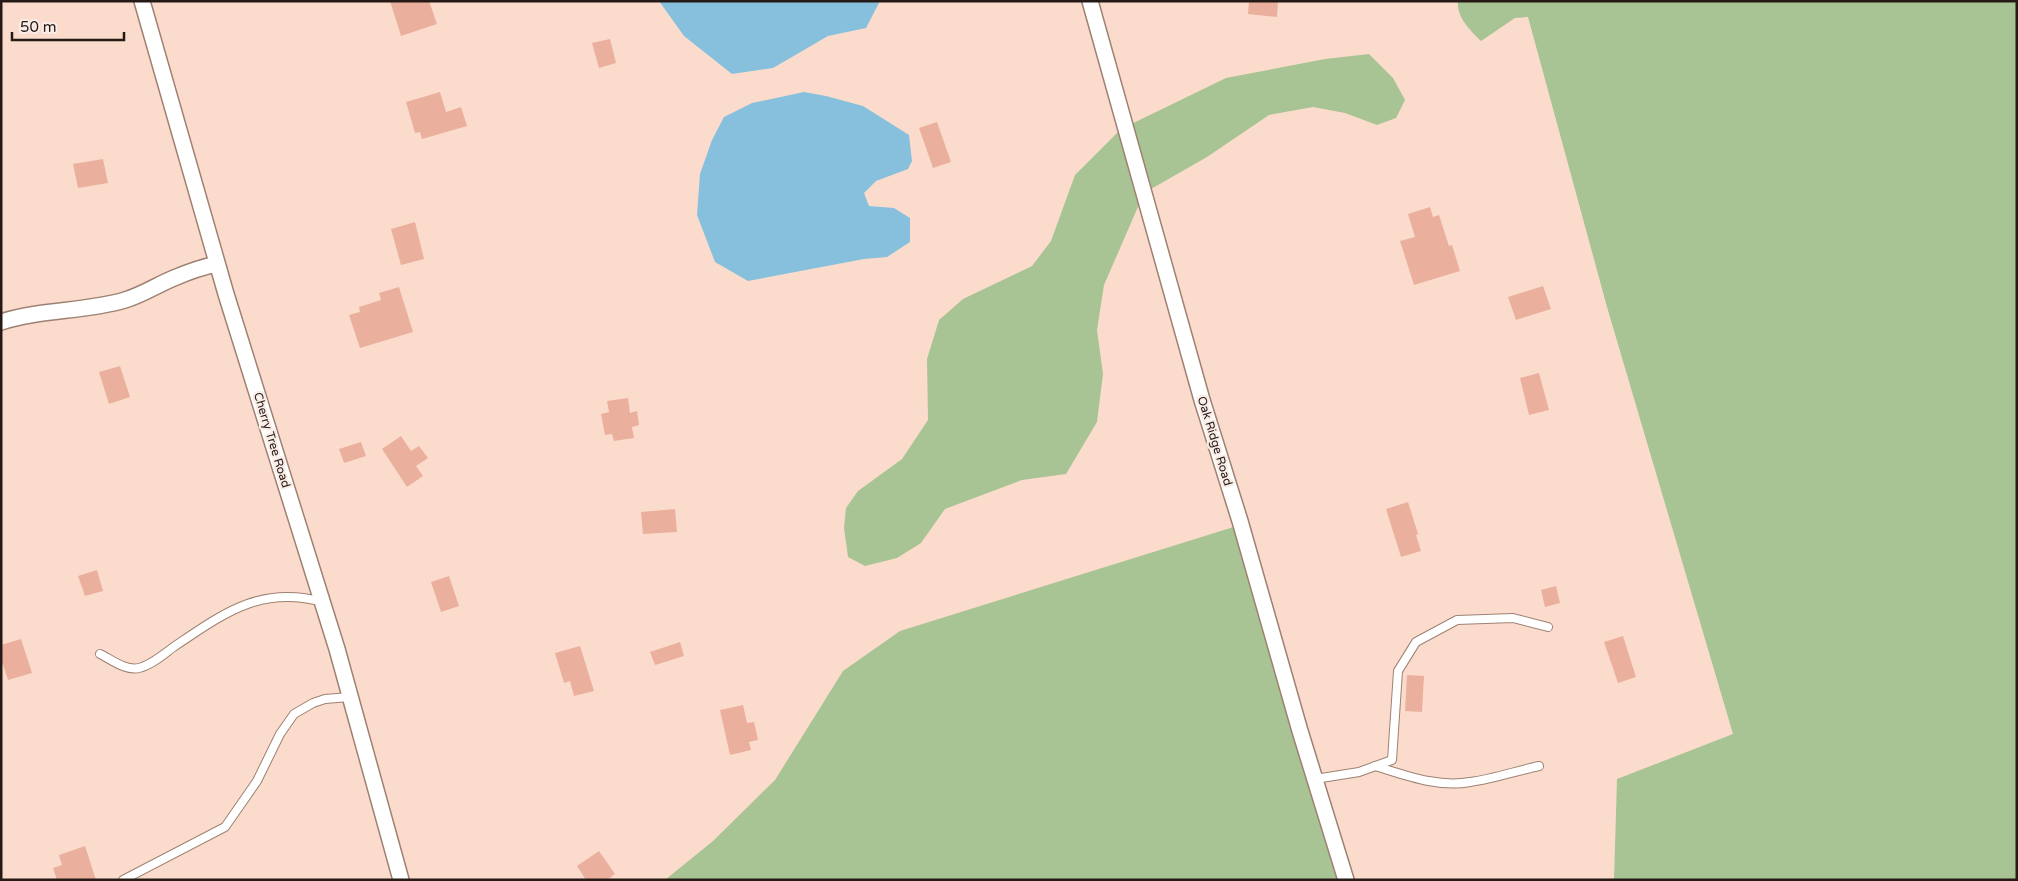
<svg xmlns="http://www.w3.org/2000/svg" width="2018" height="881" viewBox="0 0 2018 881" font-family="'Varela Round',sans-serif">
<rect width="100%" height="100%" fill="#fbdccc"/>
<g fill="#a8c494">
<path d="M1458,1h559v879h-403l3,-101 116,-45 -126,-427 -79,-290 -13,1 -34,23c-10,-10 -25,-24 -23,-40z"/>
<polygon points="1369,54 1393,78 1405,100 1396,118 1377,125 1345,113 1313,107 1269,115 1207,157 1144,193 1104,285 1097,330 1103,374 1097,422 1066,474 1022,480 945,509 921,543 897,558 865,566 848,557 844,528 846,508 858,491 902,459 928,420 927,359 939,320 963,299 1032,266 1051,241 1075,175 1121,129 1226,78 1325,59"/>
<polygon points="1240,525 1345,880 665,880 713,841 775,780 843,671 900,631"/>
</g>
<g fill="#86c0dd">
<polygon points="659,1 880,1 866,28 828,36 773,68 732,74 684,36"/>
<polygon points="804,92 826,96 863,106 909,135 912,161 908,169 876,181 864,193 869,206 894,208 910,218 910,242 887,257 864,259 748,281 715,262 697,215 700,174 712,140 724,117 752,103"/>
</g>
<g fill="#eab09d">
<polygon points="390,1 429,1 437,24 401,36"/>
<polygon points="1249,1 1278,1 1277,17 1248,14"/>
<polygon points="610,39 616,63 599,68 592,43"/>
<polygon points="440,92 446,112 461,107 467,126 422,139 420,132 415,133 406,102"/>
<polygon points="937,122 951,162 933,168 919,128"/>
<polygon points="103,159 108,183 78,188 73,164"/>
<polygon points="1430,207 1433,217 1439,215 1449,246 1452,245 1460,271 1414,285 1400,241 1415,237 1408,214"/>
<polygon points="415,222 424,259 401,265 391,229"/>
<polygon points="1543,286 1551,309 1516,320 1508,297"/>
<polygon points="399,287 413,332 360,348 349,315 360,312 359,307 381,300 379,293"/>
<polygon points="120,366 130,397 109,404 99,372"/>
<polygon points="1539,373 1549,410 1529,415 1520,378"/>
<polygon points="628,398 630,413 637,411 639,425 632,427 634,438 614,441 612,434 605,435 601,414 609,412 607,401"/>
<polygon points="401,436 411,451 419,446 428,458 416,466 423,476 407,487 382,449"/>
<polygon points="361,442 366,456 344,463 339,449"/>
<polygon points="1408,502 1418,534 1416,535 1421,551 1401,557 1386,509"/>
<polygon points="675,509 677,532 643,534 641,512"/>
<polygon points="97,570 103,591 85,596 78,576"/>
<polygon points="449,576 459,606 441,612 431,582"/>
<polygon points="1556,586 1560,603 1545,607 1541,590"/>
<polygon points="1623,636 1636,677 1618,683 1604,642"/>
<polygon points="21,639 32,673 8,680 1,658 1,645"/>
<polygon points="680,642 684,656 655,665 650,652"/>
<polygon points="580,646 594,691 574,696 570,681 564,683 555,653"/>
<polygon points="1407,675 1424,676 1422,712 1405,711"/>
<polygon points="743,705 747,723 754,722 758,740 749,742 751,750 730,755 720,710"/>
<polygon points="85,846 96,880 57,880 53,868 62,865 59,855"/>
<polygon points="599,851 615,874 607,880 586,880 577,866"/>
</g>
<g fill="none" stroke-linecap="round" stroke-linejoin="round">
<defs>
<g id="lane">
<path d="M100,654c12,6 26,17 39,14 13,-3 26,-15 36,-22 49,-33 86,-61 148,-44"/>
<path d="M1375,766c30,9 63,22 95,16 23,-3 46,-11 69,-16"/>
<polyline points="1315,779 1359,772 1392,760 1398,671 1416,642 1457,620 1513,618 1548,627"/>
<polyline points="123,880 225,827 257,781 280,734 294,714 313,703 325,699 350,697"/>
</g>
<g id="street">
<polyline points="142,1 226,294 337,649 401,880"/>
<polyline points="1090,1 1202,400 1240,521 1300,731 1346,880"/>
<path d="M1,322c40,-13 84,-10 124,-22 17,-5 32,-15 49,-22 14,-6 28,-11 43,-14"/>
</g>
</defs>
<use href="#lane" stroke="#9d8172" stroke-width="10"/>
<use href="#street" stroke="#9d8172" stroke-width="18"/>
<use href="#lane" stroke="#fff" stroke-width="8"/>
<use href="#street" stroke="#fff" stroke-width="15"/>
</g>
<g text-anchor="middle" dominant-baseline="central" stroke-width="4.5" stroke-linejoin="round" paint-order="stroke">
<g font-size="12" fill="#251a15" stroke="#faede7">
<text transform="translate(272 440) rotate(73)">Cherry Tree Road</text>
<text transform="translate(1215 441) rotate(73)">Oak Ridge Road</text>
</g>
</g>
<rect width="2018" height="881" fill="none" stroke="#251a15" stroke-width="5"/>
<path d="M12 32v8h112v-8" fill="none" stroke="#251a15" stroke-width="2.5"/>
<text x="20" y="32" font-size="15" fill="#251a15" stroke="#faede7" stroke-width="4" paint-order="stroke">50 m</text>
</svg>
